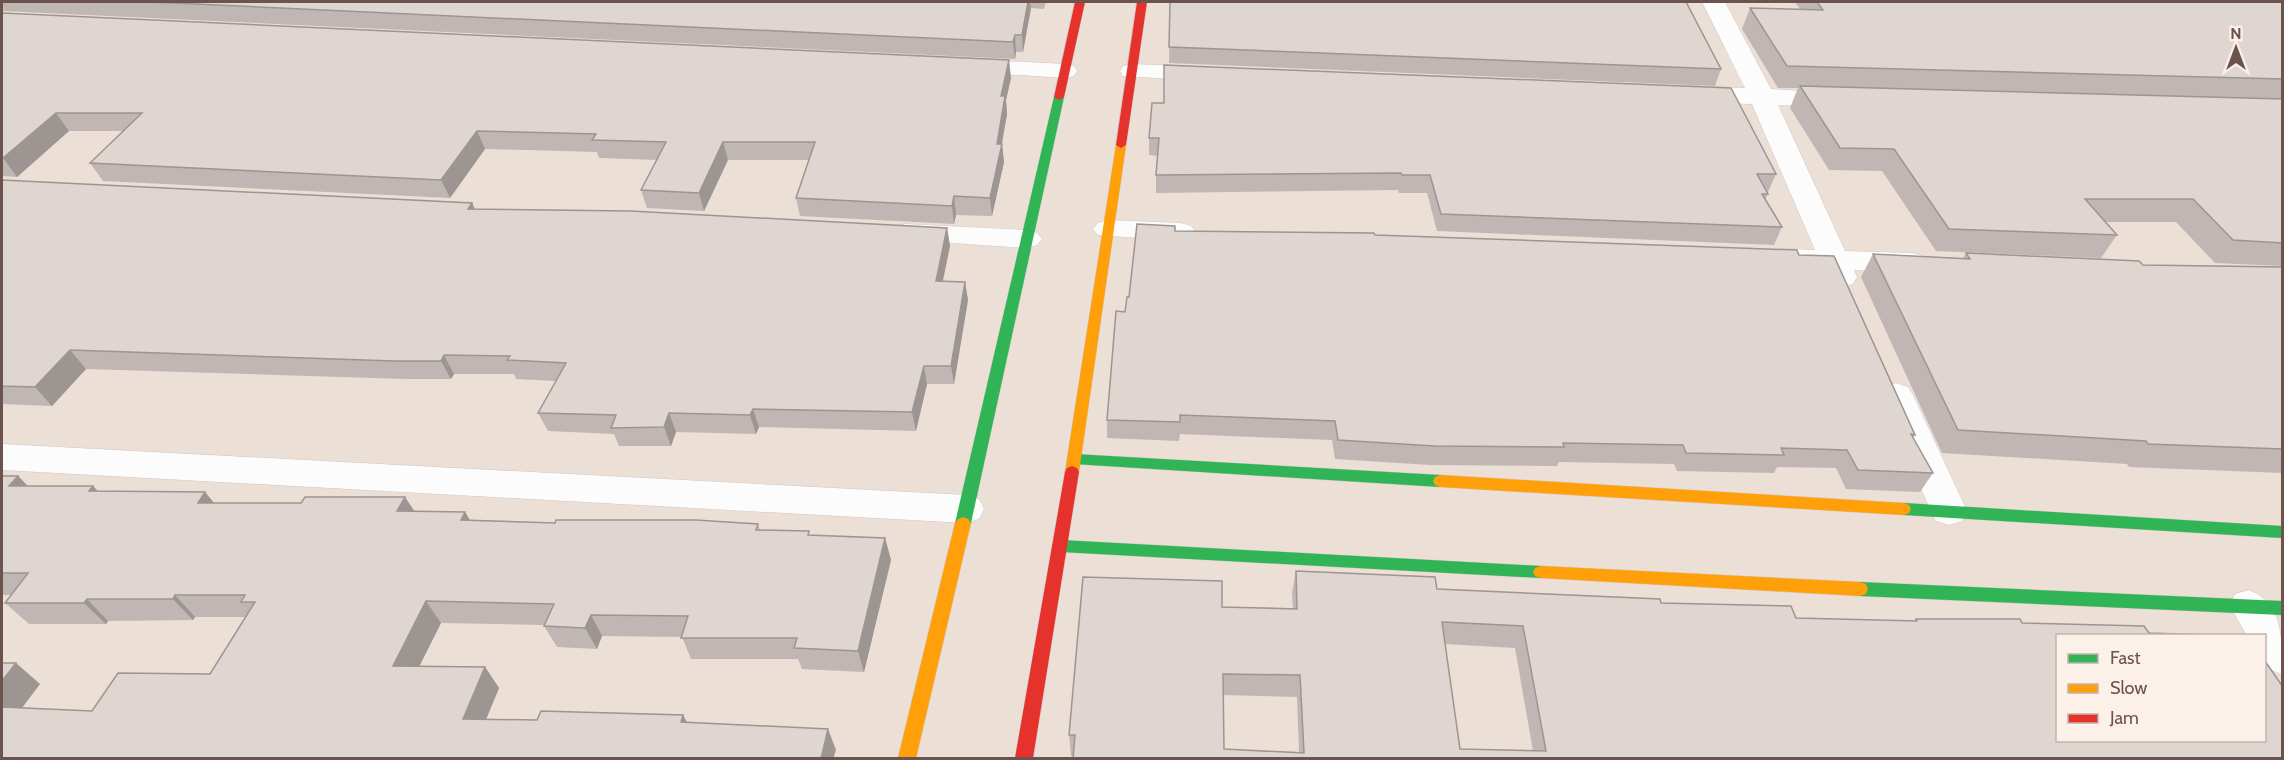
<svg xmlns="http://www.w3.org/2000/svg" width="2284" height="760" viewBox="0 0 2284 760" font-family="Cabin,sans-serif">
<rect width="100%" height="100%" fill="#f3ede8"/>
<path fill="#ecdfd6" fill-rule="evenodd" d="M2,2h2280v756h-2280zM2058,636h206v104h-206z"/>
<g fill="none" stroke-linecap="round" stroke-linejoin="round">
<defs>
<g id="street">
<polygon points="1702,2 1725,2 1771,89 1849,94 1853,99 1849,104 1840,107 1778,105 1845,251 1912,253 1923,256 1927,263 1923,270 1912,273 1854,270 1857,277 1853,284 1842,287 1831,284 1823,269 1779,265 1775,258 1779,251 1790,249 1815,250 1752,104 1691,102 1682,99 1678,94 1682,89 1691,86 1745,88"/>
<polygon points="965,59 1065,64 1074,66 1077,71 1074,76 1065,78 956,71 953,66 956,61"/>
<polygon points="1132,64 1208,67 1217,69 1220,74 1217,79 1208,81 1123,76 1120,71 1123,66"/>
<polygon points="1108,220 1181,223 1191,226 1196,232 1191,238 1181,241 1098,235 1093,229 1098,223"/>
<polygon points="905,224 1027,230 1037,233 1042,239 1037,245 1027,248 895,239 890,233 895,227"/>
<polygon points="1896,383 1908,387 1913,395 1967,511 1962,521 1949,525 1936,521 1931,511 1879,395 1884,387"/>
<polygon points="2,444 966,495 979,499 984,509 979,519 966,523 2,470"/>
<path d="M2249,590c35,13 33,51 33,84 -23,-7 -18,-17 -18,-38h-17l-17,-30 5,-12z"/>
</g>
<g id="fast">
<polygon points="1059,94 1064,97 971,523 968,527 963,529 958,527 955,523 1054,97"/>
<polygon points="1074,454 1440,475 1445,477 1447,481 1445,485 1440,487 1074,464 1069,463 1067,459 1069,455"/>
<polygon points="1904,503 2282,526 2282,538 1904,515 1899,513 1897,509 1899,505"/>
<polygon points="1061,540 1541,566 1547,568 1549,572 1547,576 1541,578 1061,552 1056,550 1053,546 1056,542"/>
<polygon points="1860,582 2282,601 2282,615 1860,596 1854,594 1852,589 1854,584"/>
</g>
<g id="slow">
<polygon points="1121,142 1126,145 1079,472 1077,476 1067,476 1065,472 1116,145"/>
<polygon points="1440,475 1904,503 1909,505 1911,509 1909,513 1904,515 1440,487 1435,485 1433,481 1435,477"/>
<polygon points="963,517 968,519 971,523 916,758 898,758 955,523 958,519"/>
<polygon points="1541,566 1860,582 1866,584 1868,589 1866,594 1860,596 1541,578 1535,576 1533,572 1535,568"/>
</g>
<g id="jam">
<polygon points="1075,2 1085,2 1064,97 1059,100 1054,97"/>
<polygon points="1137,2 1147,2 1126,145 1121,148 1116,145"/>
<polygon points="1072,466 1077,468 1079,472 1033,758 1015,758 1065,472 1067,468"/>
</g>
</defs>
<use href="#street" stroke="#d0c8c4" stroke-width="1"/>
<use href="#fast" stroke="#d2c9c4" stroke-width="1"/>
<use href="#slow" stroke="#d2c9c4" stroke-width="1"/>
<use href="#jam" stroke="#d2c9c4" stroke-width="1"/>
<use href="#street" fill="#fdfcfc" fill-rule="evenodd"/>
<use href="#fast" fill="#30b455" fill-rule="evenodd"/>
<use href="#slow" fill="#ff9f0a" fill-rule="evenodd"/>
<use href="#jam" fill="#e5322d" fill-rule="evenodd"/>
</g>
<g fill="#c0b7b4" fill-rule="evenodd">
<polygon points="2,2 1046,2 1044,9 1031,8 1023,52 1016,52 1015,59 2,11"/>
<polygon points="1170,2 1721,69 1715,86 1169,63"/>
<polygon points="1795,2 2283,2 2283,266 2215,263 2176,222 2105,222 2117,235 2101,258 1936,251 1882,171 1829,170 1790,108 1798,88 1778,88 1742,29 1750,8 1800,9"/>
<polygon points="2,13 1011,78 1006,100 1007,114 1002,144 1004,162 992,216 956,215 954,224 800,216 796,198 809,160 728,160 704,211 647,208 641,190 657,160 599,158 597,152 485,149 450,198 103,181 90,163 124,131 69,131 17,177 2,176"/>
<polygon points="1164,103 1776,174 1768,192 1767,192 1768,194 1765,200 1782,227 1774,245 1437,231 1427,193 1399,193 1398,190 1156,193 1156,175 1158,156 1149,155 1149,138"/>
<polygon points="2,180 472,203 475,209 947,228 950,246 942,282 965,282 968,300 954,384 927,384 916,431 759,427 756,434 676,432 671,446 619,446 614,434 548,431 538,413 556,381 516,379 514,374 454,374 451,379 405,379 86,369 52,406 2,404"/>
<polygon points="1175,231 1375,235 1915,435 1913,438 1933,473 1920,492 1846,489 1836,468 1777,467 1774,473 1677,471 1674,464 1559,462 1557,466 1430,465 1335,459 1332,440 1180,434 1179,441 1107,438 1107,420 1125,312 1129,297"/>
<polygon points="1966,253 2143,265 2283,267 2283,473 2129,467 2127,464 1942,453 1861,277 1873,254 1963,258"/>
<polygon points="2,476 18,476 28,486 93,486 98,492 205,492 214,503 414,511 465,512 470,520 555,523 758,524 760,530 811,535 885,538 891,560 864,672 802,669 798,659 691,659 682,637 602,636 597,649 557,647 544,626 544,625 441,623 419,666 485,667 499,688 486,719 537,720 683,715 687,722 836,750 2,759 2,681 40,684 22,708 92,711 210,674 246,617 195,617 193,620 108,621 106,624 29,624 5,603 11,595 2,595"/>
<path d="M1296,571l141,18 224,14 135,15 118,3 2,-2 106,4 127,10 134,126 -1212,-3 -2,-21 153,-128 71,1 -1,-15zM1445,644l70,4 18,103 -73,-2zM1223,695l74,2 2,55 -75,-3z"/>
</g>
<g fill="#9c9592">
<polygon points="1028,2 1030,2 1031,8 1023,52 1022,35"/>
<polygon points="1015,35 1016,52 1015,59 1013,42"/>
<polygon points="1009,60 1011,78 1006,100 1007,114 1000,153 1002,144 1004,162 992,216 990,198 997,144 1001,96"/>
<polygon points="56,113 69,131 17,177 3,158"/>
<polygon points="477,131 485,149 450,198 441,180"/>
<polygon points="723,142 728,160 704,211 699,193"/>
<polygon points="954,196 956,215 954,224 952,206"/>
<polygon points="472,203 480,221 468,209"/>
<polygon points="947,228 950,246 939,300 936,281"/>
<polygon points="965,282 968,300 954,384 951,366"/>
<polygon points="70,350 86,369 52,406 35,387"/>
<polygon points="444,355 454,374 451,379 441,361"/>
<polygon points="924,366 927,384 916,431 912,412"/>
<polygon points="753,409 759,427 756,434 750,415"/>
<polygon points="669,413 676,432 671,446 664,427"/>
<polygon points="18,476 39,498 9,486"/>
<polygon points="93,486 113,508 89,491"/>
<polygon points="205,492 223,514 198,503"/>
<polygon points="405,497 419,518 397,511"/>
<polygon points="465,512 478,534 461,520"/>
<polygon points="885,538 891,560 864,672 858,651"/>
<polygon points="175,595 195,617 193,620 173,599"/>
<polygon points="87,599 108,621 106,624 84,603"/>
<polygon points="426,601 441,623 409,687 393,666"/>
<polygon points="591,615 602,636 597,649 585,628"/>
<polygon points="16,663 40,684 8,726 2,721 2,681"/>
<polygon points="485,667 499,688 478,739 463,719"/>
<polygon points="683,715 693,735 681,722"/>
<polygon points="828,729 836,750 833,759 821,759"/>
</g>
<g fill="#dfd5d1" stroke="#9c9592" stroke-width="1.5" fill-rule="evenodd">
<polygon points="152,2 1028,2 1022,35 1015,35 1013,42"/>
<polygon points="1170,2 1686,2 1721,69 1169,47"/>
<polygon points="1817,2 2283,2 2283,79 1787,66 1750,8 1823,10"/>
<polygon points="2,13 1009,60 1001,96 1005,96 997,144 1002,144 990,198 954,196 952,206 796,198 815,142 723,142 699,193 641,190 666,142 592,140 596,134 477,131 441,180 90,163 142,113 56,113 3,158 2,158"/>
<polygon points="1164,65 1731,88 1776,174 1757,174 1768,194 1762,194 1782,227 1441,214 1430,175 1402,175 1401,173 1156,175 1159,138 1149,138 1152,103 1164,103"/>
<polygon points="1800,86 2283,99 2283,243 2233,240 2193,199 2085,199 2117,235 1949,229 1894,149 1840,148"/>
<polygon points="2,180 472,203 468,209 630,211 947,228 936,281 965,282 951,366 924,366 912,412 753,409 750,415 669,413 664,427 611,428 616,415 538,413 566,363 507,360 510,356 444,355 441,361 394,361 70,350 35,387 2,386"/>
<polygon points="1137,224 1175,226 1175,231 1374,233 1375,235 1797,250 1799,255 1834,256 1915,435 1911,434 1933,473 1858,470 1847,450 1781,448 1784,455 1686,453 1683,445 1563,443 1564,447 1434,446 1338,440 1335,421 1180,415 1180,422 1107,420 1116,311 1125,312 1127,297 1129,297"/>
<polygon points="1966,253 2139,261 2143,265 2283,267 2283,449 2148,444 2146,441 1958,430 1873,254 1970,259"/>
<polygon points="2,476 18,476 9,486 93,486 89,491 205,492 198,503 301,503 305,497 405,497 397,511 465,512 461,520 555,523 556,520 696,520 758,524 756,530 809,531 808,535 885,538 858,651 794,648 797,638 681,638 688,616 591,615 585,628 544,626 554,604 426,601 393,666 485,667 463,719 537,720 541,711 683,715 681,722 828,729 821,759 2,759 2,707 92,711 118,673 210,674 255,602 241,602 245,595 175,595 173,599 87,599 84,603 5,603 28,573 2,573"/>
<path d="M1296,571l139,6 2,12 223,10 1,4 130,3 5,12 121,3 -1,-2h104l2,4 122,3 5,7 94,3h-185v105h207v-80l18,26v72h-1210l2,-24h-6l14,-158 139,4v26l75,2zM1442,622l81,4 23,125 -86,-2zM1223,674l77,1 4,78 -80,-4z"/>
<polygon points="2,663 16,663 2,681"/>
</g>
<rect width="2284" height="760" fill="none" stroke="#6d534d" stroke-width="6"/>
<rect x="2056" y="634" width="210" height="108" fill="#fcf1e9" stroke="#c3b2ab" stroke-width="1.5"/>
<rect x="2068" y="654" width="30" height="9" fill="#30b455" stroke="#c3b2ab" stroke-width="1.5"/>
<text x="2110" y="664" font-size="18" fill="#6d534d">Fast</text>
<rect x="2068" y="684" width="30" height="9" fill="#ff9f0a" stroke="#c3b2ab" stroke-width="1.5"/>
<text x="2110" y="694" font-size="18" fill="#6d534d">Slow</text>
<rect x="2068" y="714" width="30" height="9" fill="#e5322d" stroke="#c3b2ab" stroke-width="1.5"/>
<text x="2110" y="724" font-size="18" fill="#6d534d">Jam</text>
<g transform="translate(2236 48)" stroke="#fcf1e9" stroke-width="4.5" paint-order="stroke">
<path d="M0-4.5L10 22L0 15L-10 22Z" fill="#6d534d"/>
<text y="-9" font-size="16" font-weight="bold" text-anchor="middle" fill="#6d534d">N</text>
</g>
</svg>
